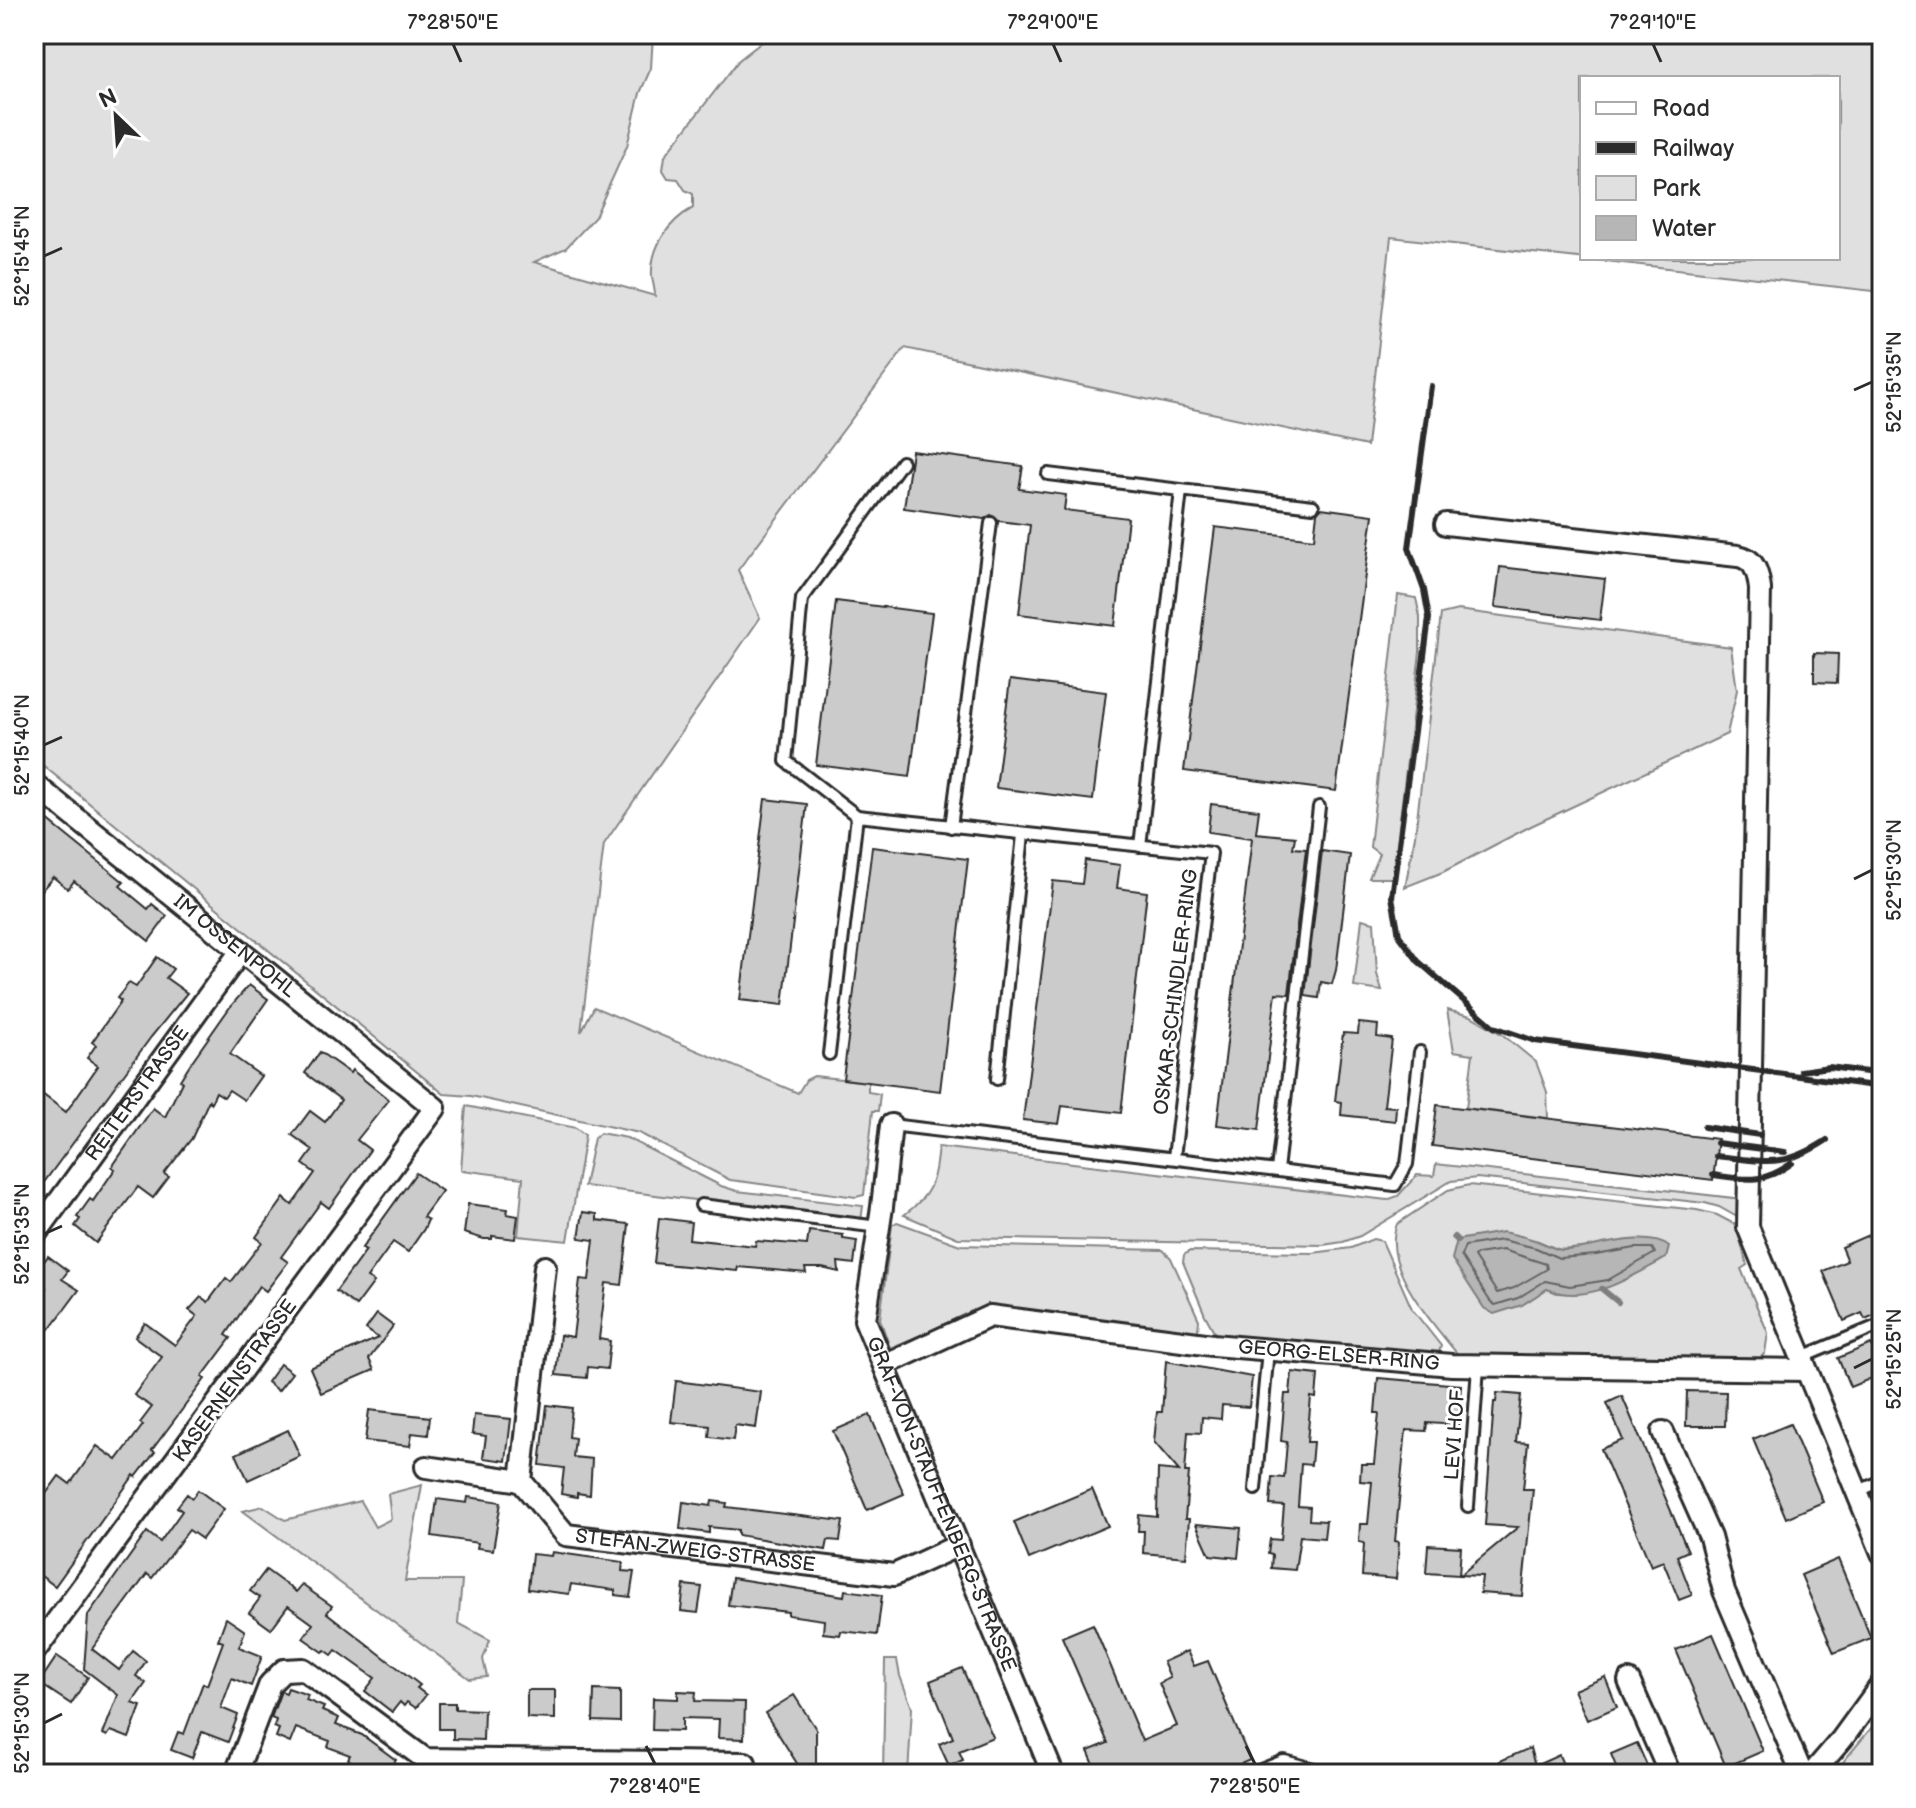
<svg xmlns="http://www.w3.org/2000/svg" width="1916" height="1808" viewBox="0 0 1916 1808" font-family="'Balsamiq Sans',sans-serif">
<rect width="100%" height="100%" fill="#fff"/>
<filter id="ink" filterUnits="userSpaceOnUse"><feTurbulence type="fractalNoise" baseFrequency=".0125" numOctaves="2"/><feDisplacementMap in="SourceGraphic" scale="16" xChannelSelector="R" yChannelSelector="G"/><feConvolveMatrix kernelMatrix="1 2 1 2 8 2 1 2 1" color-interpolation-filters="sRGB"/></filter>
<g filter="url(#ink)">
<g fill="#e0e0e0" stroke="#868686" stroke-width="2" fill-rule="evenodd">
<path d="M34,34h619l-2,34 -11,25 -13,53 -32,71 -29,31 -32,14 121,34c0,-6 -2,-13 -3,-19 -2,-30 17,-56 41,-69v-14l-8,-4 -7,-11 -10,-1 -5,-8 2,-14 74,-96 33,-26h1110v258l-491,-55 -24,209 -462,-98 -167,222 22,48 -156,226 -23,188 13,-25 204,86 8,-13 8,-4 54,6v10l12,2 -2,17h-5l-9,84 -8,2 -110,-15 -16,-2 -91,-47 -168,-37 -27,-2 -410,-336zM1582,78h256v180h-256z"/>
<polygon points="1398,595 1416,598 1420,617 1420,652 1393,878 1369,878 1379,854 1370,847"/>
<polygon points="1458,610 1731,647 1737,690 1727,734 1531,826 1443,872 1405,887 1415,836 1441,614"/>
<polygon points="1362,919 1374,922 1377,974 1382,991 1354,987"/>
<polygon points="1447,1010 1471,1016 1503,1035 1536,1062 1547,1092 1548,1118 1466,1108 1473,1054 1454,1051"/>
<polygon points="466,1106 576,1128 585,1135 568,1241 518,1236 523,1178 461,1170"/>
<polygon points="600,1133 627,1138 721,1186 737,1191 863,1206 861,1221 584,1186 594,1138"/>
<path d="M938,1147l449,53 11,-4 19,-21 17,1 2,-12 306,35v6l-4,3 -1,9 -18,-10 -14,-4 -228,-25 -26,3 -91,55 -17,6 -20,3 -365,-7 -54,-23c29,-22 30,-33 34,-68z"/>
<path d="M1469,1185l228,25 20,5 19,10 11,40 -6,4 27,64 -3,20 -8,8 -297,-4c-25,-31 -80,-90 -63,-133l51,-34zM1538,1241l21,9 36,-3 -38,46 -10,-5z"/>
<polygon points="897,1222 960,1245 1163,1250 1171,1258 1199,1320 1198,1330 1195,1333 989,1307 890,1348 880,1319 892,1225"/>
<polygon points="1373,1239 1382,1241 1412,1309 1441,1346 1438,1355 1216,1335 1205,1315 1183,1262 1184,1255 1190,1251 1313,1253 1351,1248"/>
<polygon points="422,1485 405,1581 462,1581 458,1623 490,1640 483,1659 487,1677 470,1679 243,1511 263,1506 285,1520 360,1501 375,1527 391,1519 388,1494"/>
<polygon points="885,1660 897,1660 900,1676 912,1708 908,1774 883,1774"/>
<polygon points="1882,1715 1882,1774 1833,1774"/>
</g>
<path fill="#b6b6b6" stroke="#7e7e7e" stroke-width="2" d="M1503,1232c12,3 25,5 37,10 8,3 15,8 24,8 28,-1 83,-21 105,-3l-3,11c-35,19 -79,48 -119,31l-25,16 -28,9 -10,-6 -32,-49 5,-19z"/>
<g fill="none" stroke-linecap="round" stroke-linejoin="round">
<g stroke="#636363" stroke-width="2">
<polygon points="1502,1240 1536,1248 1559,1258 1596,1255 1635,1248 1652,1248 1655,1253 1608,1280 1570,1286 1545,1281 1518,1298 1495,1305 1490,1301 1461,1256 1465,1246"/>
<polygon points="1503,1250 1546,1264 1547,1269 1514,1288 1497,1293 1474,1257 1477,1254"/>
</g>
<g stroke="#7e7e7e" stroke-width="6">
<polyline points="1454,1237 1457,1240"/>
<polyline points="1602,1289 1618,1302"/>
</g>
</g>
<g fill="#cbcbcb" stroke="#2b2b2b" stroke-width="2">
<polygon points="912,451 1023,466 1019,489 1066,495 1064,510 1128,518 1115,626 1019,614 1030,525 999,521 991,515 984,519 904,508"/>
<polygon points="1321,508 1373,515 1336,791 1184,771 1215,527 1314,539 1317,513"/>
<polygon points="1500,567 1605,579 1600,620 1495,607"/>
<polygon points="836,601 932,613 910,777 816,765"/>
<polygon points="1814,653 1838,654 1837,683 1814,682"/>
<polygon points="1010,680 1106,692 1093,800 996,788"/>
<polygon points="765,799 807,804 783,1005 740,1000"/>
<polygon points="1211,804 1259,810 1256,833 1295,837 1293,848 1306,849 1289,994 1276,993 1259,1130 1217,1125 1252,838 1208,832"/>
<polygon points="46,819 124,882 120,886 148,909 152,904 167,916 149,941 74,881 68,889 53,877 34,899 34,834"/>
<polygon points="872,847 968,859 940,1091 843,1079"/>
<polygon points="1322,851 1350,855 1336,970 1332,984 1321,982 1319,998 1305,996"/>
<polygon points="1085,860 1120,865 1117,888 1147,892 1121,1113 1062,1106 1059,1124 1023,1120 1053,881 1082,884"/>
<polygon points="157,957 173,969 166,978 187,993 151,1037 34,1196 34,1105 42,1094 66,1112 98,1066 87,1058 96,1045 92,1042 121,1001 117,998 129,983 136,987"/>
<polygon points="249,985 268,999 230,1054 261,1076 244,1100 229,1090 224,1097 216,1092 211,1103 209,1100 192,1138 164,1174 169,1177 153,1198 138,1187 96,1243 75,1226 80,1219 77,1217 90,1199 93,1201 115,1169 112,1167 153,1108 165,1117 182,1082 180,1080 190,1064 230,1007"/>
<polygon points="1359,1023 1378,1025 1377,1037 1392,1039 1384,1106 1396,1107 1395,1121 1341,1115 1342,1102 1335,1101 1343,1033 1358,1034"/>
<polygon points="320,1052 350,1073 352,1070 389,1100 357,1140 370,1150 329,1208 321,1202 281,1257 288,1262 266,1291 259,1286 226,1335 231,1338 202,1377 205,1379 152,1450 155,1452 136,1477 134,1475 55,1586 34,1571 34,1510 59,1476 70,1484 97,1446 117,1460 143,1425 140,1423 152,1407 134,1395 162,1357 135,1337 145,1323 175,1345 197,1316 189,1310 201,1297 208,1302 226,1278 231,1282 262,1242 256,1237 284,1198 292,1205 315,1173 303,1164 313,1150 292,1135 310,1111 325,1122 341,1100 305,1073"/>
<polygon points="1437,1105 1718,1139 1713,1180 1432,1146"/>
<polygon points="416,1173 442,1191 423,1217 428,1220 424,1229 408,1252 393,1242 367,1278 374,1282 356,1306 336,1291 366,1250 362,1248"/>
<polygon points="468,1204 508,1209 507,1214 518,1216 515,1239 492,1236 492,1239 484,1239 464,1233"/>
<polygon points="583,1212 597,1214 597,1220 629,1224 622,1285 606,1283 599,1339 610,1341 607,1369 588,1367 587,1378 556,1375 560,1335 573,1337 580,1279 589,1280 594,1240 579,1238"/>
<polygon points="659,1218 691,1222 689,1239 755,1246 756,1241 807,1245 809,1231 843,1235 843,1239 857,1241 854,1264 838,1262 839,1272 822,1268 805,1268 806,1273 738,1267 737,1271 654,1263"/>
<polygon points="1882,1229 1882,1312 1865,1319 1862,1313 1844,1321 1823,1271 1847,1261 1841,1247"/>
<polygon points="48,1256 68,1271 62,1279 79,1290 50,1329 34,1318 34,1300 46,1288 34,1279 34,1275"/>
<polygon points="377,1314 393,1326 369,1359 374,1370 321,1393 310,1368 378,1338 366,1329"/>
<polygon points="1871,1344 1876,1355 1882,1352 1882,1374 1850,1387 1838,1358"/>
<polygon points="1166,1361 1252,1377 1249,1407 1222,1405 1221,1419 1202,1417 1201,1433 1188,1432 1185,1472 1189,1472 1185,1519 1189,1519 1186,1557 1143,1553 1144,1531 1138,1531 1139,1515 1157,1517 1158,1469 1179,1471 1154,1442 1157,1412 1162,1412"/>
<polygon points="280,1364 292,1373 278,1391 267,1382"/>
<polygon points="1292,1372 1318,1375 1316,1398 1311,1397 1307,1442 1313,1442 1311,1465 1301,1464 1298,1506 1310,1507 1309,1520 1326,1521 1324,1538 1300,1536 1295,1570 1271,1568 1272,1555 1268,1554 1270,1539 1281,1540 1284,1506 1270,1505 1272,1477 1284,1478 1287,1442 1281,1441 1285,1394 1290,1394"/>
<polygon points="1378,1378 1461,1385 1458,1425 1427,1423 1426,1431 1406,1430 1395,1541 1399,1542 1396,1579 1362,1576 1364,1543 1359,1542 1360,1524 1368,1524 1372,1482 1360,1481 1361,1464 1374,1464 1379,1413 1375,1413"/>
<polygon points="676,1381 761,1392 756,1428 735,1425 733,1440 709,1437 710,1426 671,1422"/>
<polygon points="1687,1391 1726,1392 1725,1426 1686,1426"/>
<polygon points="1497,1393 1521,1395 1516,1442 1528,1443 1523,1489 1533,1489 1522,1596 1480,1593 1482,1576 1460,1575 1518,1527 1485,1525 1494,1402 1496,1402"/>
<polygon points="1622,1396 1688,1551 1677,1556 1692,1595 1679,1600 1663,1561 1651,1566 1601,1449 1623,1440 1607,1403"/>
<polygon points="547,1405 572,1408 569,1437 575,1438 573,1457 592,1459 590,1495 577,1493 577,1497 561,1494 564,1468 540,1465"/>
<polygon points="369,1410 430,1417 428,1435 412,1433 410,1446 365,1441"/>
<polygon points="474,1415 511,1419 506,1461 483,1458 486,1436 472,1434"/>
<polygon points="870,1415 904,1494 867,1510 833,1431"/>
<polygon points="1790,1424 1823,1502 1786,1518 1753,1439"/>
<polygon points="288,1430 300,1456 248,1480 236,1454"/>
<polygon points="1092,1489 1108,1526 1029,1559 1014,1522"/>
<polygon points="198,1490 224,1509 202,1539 189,1530 152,1578 147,1574 92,1649 119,1670 133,1651 146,1661 136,1676 146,1683 132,1703 141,1706 129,1738 111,1731 107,1736 103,1734 118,1695 84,1669 88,1615 147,1532 160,1542 182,1511 177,1507 187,1494 192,1498"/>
<polygon points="468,1497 501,1502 493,1550 477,1548 478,1543 432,1536 437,1499 467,1503"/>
<polygon points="712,1501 727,1503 726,1507 843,1521 840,1541 828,1540 826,1550 738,1535 738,1530 709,1527 709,1533 680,1529 683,1502 711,1506"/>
<polygon points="1196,1524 1241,1528 1238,1558 1210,1555"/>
<polygon points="1428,1545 1461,1547 1459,1575 1426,1573"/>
<polygon points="552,1552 623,1562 622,1571 634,1572 630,1597 615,1595 615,1590 571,1584 569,1594 528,1589 532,1554 551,1556"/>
<polygon points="1838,1559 1871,1638 1834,1653 1801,1575"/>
<polygon points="266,1570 296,1592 302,1585 332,1606 327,1613 420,1685 417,1688 426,1695 416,1708 407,1702 404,1706 400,1702 392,1712 365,1691 375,1678 336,1650 332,1655 325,1650 323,1652 303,1638 313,1624 288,1606 271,1629 249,1613 260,1598 250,1591"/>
<polygon points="732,1578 844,1596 845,1590 882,1595 877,1635 841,1631 840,1635 823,1633 824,1620 788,1615 788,1612 728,1605"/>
<polygon points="684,1585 702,1587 698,1613 681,1611"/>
<polygon points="226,1618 245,1631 239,1647 262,1656 251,1686 232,1678 221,1708 238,1715 228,1742 202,1732 192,1758 171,1750 178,1732 184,1734 203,1683 207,1685 223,1642 218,1640"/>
<polygon points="1093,1624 1142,1741 1177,1726 1159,1683 1170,1678 1163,1662 1187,1651 1194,1666 1208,1661 1250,1760 1218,1774 1098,1774 1088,1751 1108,1743 1062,1637"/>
<polygon points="1713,1634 1763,1751 1726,1767 1676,1650"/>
<polygon points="57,1656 88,1677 71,1704 39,1683"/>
<polygon points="962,1668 993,1737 959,1751 963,1760 949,1766 939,1744 953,1738 930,1681"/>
<polygon points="1605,1677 1617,1707 1587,1720 1574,1690"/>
<polygon points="288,1688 308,1695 306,1700 324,1707 322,1711 339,1718 336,1725 362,1735 396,1760 386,1774 369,1774 348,1759 350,1755 328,1747 330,1741 296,1728 290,1743 276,1737 279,1729 274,1727 276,1720 271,1718 281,1691 286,1693"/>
<polygon points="527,1690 555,1690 555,1719 527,1718"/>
<polygon points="594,1690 620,1691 620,1722 593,1721"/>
<polygon points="678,1691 696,1692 695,1701 745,1702 744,1739 718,1738 719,1719 682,1718 682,1731 652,1730 653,1698 678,1699"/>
<polygon points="794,1695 816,1729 816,1768 800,1768 765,1713"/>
<polygon points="439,1703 455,1703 455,1709 484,1710 483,1740 453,1739 453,1729 439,1729"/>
<polygon points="1637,1743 1649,1770 1640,1774 1619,1774 1611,1754"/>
<polygon points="1530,1748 1535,1766 1559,1755 1567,1774 1506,1774 1500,1761"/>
</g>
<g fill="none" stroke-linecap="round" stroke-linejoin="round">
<defs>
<g id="lane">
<polyline points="1048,474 1313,506"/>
<polyline points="857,816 786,761 802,599 902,462"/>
<polyline points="951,827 991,523"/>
<polyline points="1140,846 1181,491"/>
<polyline points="829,1054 857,816 1211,853 1174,1157"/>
<polyline points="997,1079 1023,835"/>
<polyline points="891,1125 1395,1185 1407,1164 1420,1052"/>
<polyline points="1277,1170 1319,807"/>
<polyline points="701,1205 879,1227"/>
<polyline points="1800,1358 1882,1324"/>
<polyline points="1255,1489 1268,1350"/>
<polyline points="1856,1492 1882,1481"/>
<polyline points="1468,1506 1478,1367"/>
</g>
<g id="street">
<path d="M1446,524l292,32c17,3 20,17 22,33l-12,638 134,326"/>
<path id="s1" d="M34,784l401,324 -401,544"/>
<path id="s2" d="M891,1125l-9,82 -17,113 188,454"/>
<path id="s3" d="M34,1236l207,-285"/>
<path id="s4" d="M545,1267l-24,214 45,54 328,40 65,-30"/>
<path id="s5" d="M884,1365l106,-49 223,29 239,20 353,5"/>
<polyline points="1663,1432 1710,1537 1724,1591 1802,1774"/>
<polyline points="426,1467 521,1481"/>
<polyline points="1629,1681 1670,1774"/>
<polyline points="238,1774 238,1768 270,1684 284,1670 303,1669 425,1759 745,1763 745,1774"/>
<polyline points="1264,1774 1284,1766 1313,1774"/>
<polyline points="1812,1774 1842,1739 1882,1684"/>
</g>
</defs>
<use href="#lane" stroke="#2b2b2b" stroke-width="16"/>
<use href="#street" stroke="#2b2b2b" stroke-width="26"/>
<use href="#lane" stroke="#fff" stroke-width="10"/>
<use href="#street" stroke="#fff" stroke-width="20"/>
<g stroke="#2b2b2b" stroke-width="6">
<polyline points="1431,386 1409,548 1424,590 1429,618 1392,897 1399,935 1418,961 1494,1027 1535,1041 1882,1087"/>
<polyline points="1801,1071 1829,1067 1882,1074"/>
<polyline points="1704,1127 1760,1135"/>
<polyline points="1717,1143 1785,1152"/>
<path d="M1716,1156c49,5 67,13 111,-16"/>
<path d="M1713,1175c34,5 50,9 79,-12"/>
</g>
</g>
</g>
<path fill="none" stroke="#2b2b2b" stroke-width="3" d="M453,44l8,18M1053,44l8,18M1653,44l8,18M44,256l18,-8M1854,390l18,-8M44,745l18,-8M1854,879l18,-9M44,1234l18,-8M1854,1368l18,-9M44,1723l18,-9M646,1746l9,18M1246,1746l9,18"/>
<g text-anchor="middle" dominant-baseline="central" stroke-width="6" stroke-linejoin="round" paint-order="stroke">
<g font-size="20" fill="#2b2b2b" stroke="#fff">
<text stroke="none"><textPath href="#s1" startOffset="258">IM OSSENPOHL</textPath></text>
<text transform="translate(1176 992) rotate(-83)">OSKAR-SCHINDLER-RING</text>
<text stroke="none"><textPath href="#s3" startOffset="176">REITERSTRASSE</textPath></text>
<text stroke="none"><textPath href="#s5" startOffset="468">GEORG-ELSER-RING</textPath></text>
<text transform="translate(235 1381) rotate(-54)">KASERNENSTRASSE</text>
<text transform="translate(1455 1435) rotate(-86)">LEVI HOF</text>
<text stroke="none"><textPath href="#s2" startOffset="396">GRAF-VON-STAUFFENBERG-STRASSE</textPath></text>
<text stroke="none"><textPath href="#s4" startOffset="416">STEFAN-ZWEIG-STRASSE</textPath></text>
</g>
</g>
<rect width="1916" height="1808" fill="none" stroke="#fff" stroke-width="88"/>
<rect x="1580" y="76" width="260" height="184" fill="#ffffff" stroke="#aaaaaa" stroke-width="2"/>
<rect x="1596" y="102" width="40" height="12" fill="#ffffff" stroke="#aaaaaa" stroke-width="2"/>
<text x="1652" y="116" font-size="24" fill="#2b2b2b">Road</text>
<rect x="1596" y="142" width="40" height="12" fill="#2b2b2b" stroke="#aaaaaa" stroke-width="2"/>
<text x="1652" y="156" font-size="24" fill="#2b2b2b">Railway</text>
<rect x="1596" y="176" width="40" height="24" fill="#e0e0e0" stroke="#aaaaaa" stroke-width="2"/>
<text x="1652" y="196" font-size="24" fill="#2b2b2b">Park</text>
<rect x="1596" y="216" width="40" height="24" fill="#b6b6b6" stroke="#aaaaaa" stroke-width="2"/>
<text x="1652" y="236" font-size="24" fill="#2b2b2b">Water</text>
<g transform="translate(116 116) rotate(335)" stroke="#ffffff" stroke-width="6" paint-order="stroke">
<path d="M0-6L14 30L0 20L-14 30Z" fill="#2b2b2b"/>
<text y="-12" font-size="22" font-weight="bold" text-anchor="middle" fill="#2b2b2b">N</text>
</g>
<rect x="44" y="44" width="1828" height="1720" fill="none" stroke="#2b2b2b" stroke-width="3"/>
<g font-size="20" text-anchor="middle" fill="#2b2b2b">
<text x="453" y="29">7°28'50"E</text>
<text x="1053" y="29">7°29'00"E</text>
<text x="1653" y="29">7°29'10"E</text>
<text transform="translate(22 256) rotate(-90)" y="7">52°15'45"N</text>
<text transform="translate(1894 382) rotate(-90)" y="7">52°15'35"N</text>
<text transform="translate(22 745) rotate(-90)" y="7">52°15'40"N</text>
<text transform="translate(1894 870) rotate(-90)" y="7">52°15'30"N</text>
<text transform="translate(22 1234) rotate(-90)" y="7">52°15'35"N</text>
<text transform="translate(1894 1359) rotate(-90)" y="7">52°15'25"N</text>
<text transform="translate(22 1723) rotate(-90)" y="7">52°15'30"N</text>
<text x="655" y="1793">7°28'40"E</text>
<text x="1255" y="1793">7°28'50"E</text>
</g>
</svg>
